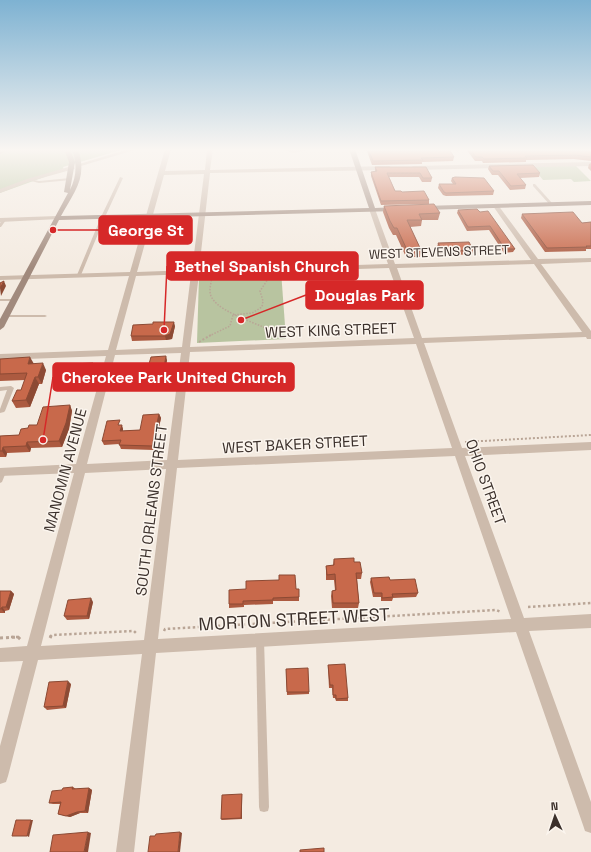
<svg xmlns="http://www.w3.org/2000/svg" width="591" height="852" viewBox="0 0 591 852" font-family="'Space Grotesk',sans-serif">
<rect width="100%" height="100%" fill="#f4ebe1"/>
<g fill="#b8c4a0">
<polygon points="0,149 124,149 63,167 64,170 0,193"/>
<polygon points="532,166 576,166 591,181 574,182 571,179 543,180"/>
<polygon points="281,271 286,339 197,343 199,276 204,274"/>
</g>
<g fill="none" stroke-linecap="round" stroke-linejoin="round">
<g stroke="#b9a596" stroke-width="1.5" stroke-dasharray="1.5 1.5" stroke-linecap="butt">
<path d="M212,277c-1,7 -4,15 0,21 9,16 54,28 71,38"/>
<polyline points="209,336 230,326 233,315 252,313 262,307 263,301 260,291 270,276"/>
</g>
<g stroke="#b9a596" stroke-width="2" stroke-dasharray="2 2" stroke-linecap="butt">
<polyline points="281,335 287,338"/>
<polyline points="199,342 211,335"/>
<polyline points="465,442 591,435"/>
</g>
<g stroke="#b9a596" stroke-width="2.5" stroke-dasharray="2.5 2.5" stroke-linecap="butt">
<polyline points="528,607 591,603"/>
<polyline points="164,631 165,629 496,610 501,612"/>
<polyline points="11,637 18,637"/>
<polyline points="50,637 52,635 134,631 136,633"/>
</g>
<g stroke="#b9a596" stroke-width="3" stroke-dasharray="3 3" stroke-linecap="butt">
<polyline points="0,638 18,637 21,640"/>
<polyline points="50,638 51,636"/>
</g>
<g fill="#cdbbac" fill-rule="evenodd">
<polygon points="120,177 123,178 105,217 81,275 81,276 77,276 77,275 101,217"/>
<polygon points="70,178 71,178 71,180 39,183 27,180 29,179 39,181"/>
<polygon points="533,184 535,184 552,203 552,205 550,205 533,186"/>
<polygon points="3,219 6,220 1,227 0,227 0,223"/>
<polygon points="0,299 14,299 16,300 14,301 0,301"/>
<polygon points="3,315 45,315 47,316 45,317 5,317 3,316"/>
<polygon points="11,386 14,388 5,411 4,412 0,413 0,409 7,390 0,391 0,387"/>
<polygon points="3,469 5,470 6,472 2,482 0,483 0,472"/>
<polygon points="260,636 263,637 264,640 269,807 268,811 264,812 260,811 259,807 256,640 257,637"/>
</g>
<g fill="#cdbbac" fill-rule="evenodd">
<polygon points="129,149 138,149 81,166 76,165"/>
<path d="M165,149h6l-6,22 40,-1 2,-21h6l-3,21 179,-4 3,2 -3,2 -179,3 -11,97 189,-6 -19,-55 3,-2 3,2 20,55 136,-4 -38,-54 3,-2 2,1 40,54 53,-1v4l-50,2 50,67v8h-4l-1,-2 -162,6 38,105 129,-6v8l-126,6 59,162 67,-4v14l-62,3 62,171v31l-6,-2 -2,-6 -67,-193 -360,21 -22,199h-18l26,-198 -104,6 -30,116 -2,6 -6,2v-38l23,-85 -23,1v-14l27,-2 47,-173 -74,3v-8l76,-4 30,-108 -106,4v-6l108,-4 21,-74 -129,4v-4l130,-4zM204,174l-12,96 -55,2 27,-97zM534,264l48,68 -160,6 -25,-70zM389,268l25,70 -224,9 9,-73zM191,274l-9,73 -66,3 20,-74zM416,344l36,104 -274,12 12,-108zM181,353l-14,107 -80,4 28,-109zM455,456l56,163 -353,20 19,-171zM166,469l-22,171 -103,6 44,-173z"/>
<polygon points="281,149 314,149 293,153"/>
<polygon points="454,149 460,149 460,150 457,152"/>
<polygon points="591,162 591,166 413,170 410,168 413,166"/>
<polygon points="72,166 75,168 74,169 31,181 0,193 0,189 27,179"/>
<polygon points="57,216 60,218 59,219 0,222 0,218"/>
</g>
<g fill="#a18a7d" fill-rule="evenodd">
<polygon points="4,149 12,149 0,154 0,150"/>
<path d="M64,149h6l5,13 -5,28c7,-14 7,-27 2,-41h6c10,29 -4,43 -17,67l308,-8 -20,-59h6l20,59 22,-1 3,2 -3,2 -338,9 -55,107 -4,3v-11l68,-126 -4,-1 5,-30z"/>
<polygon points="591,201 591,205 423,210 420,208 423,206"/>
</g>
</g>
<g fill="#ac5a40">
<polygon points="364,149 449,149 454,157 453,161 422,162 422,164 372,165 367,151 365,151"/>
<polygon points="466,149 591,149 591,161 574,159 526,160 526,162 483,163 482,161 475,161"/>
<polygon points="591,163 591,171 588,168 589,164"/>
<polygon points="489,166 540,173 539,177 520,178 526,185 525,189 510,190 498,175 492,175 488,169"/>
<polygon points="375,167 426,167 432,178 431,182 422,182 419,177 389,177 395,191 429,200 429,204 381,205 371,176 371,172 375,172"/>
<polygon points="452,178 494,191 493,195 446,196 443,195 438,188 439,184 453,184 451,181"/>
<polygon points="384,206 440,213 438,220 422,220 421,226 410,227 421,250 420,257 406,257 396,235 393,235 389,228 383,212"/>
<polygon points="458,210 480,212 515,249 513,252 504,253 489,230 467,231 457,213"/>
<polygon points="522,214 582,223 591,222 591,249 586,249 586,251 545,252 521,218"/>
<polygon points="438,243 473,250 472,254 441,256 437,248"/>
<polygon points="175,326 172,339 166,340 132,341 131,336"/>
<polygon points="0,359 34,364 46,370 42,384 39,384 30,407 16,408 12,401 21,390 25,380 0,381"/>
<polygon points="167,360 163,383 146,384 145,380 146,378 127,378 126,375 149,364"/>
<polygon points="93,363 94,367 92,376 87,376 84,387 68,388 66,384"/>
<polygon points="70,405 72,411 69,429 62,447 31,448 30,452 7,453 6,457 0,457 0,436 19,435 28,428 37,425"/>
<polygon points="159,414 161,418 154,450 121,449 119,444 104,445 102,441 121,425 123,429 123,431 140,430"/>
<polygon points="334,559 354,562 362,573 361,579 357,579 359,603 358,608 332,608 331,596 332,591 335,590 334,580 326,580 326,566 333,565"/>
<polygon points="371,578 390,580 418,593 416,597 393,598 392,601 381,601 381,597 373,597 370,582"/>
<polygon points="296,589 299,589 299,601 273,601 273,604 244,605 244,607 229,608 229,604"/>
<polygon points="0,591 11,591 14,594 9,610 5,611 5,613 0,613"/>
<polygon points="93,602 89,619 67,620 64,616"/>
<polygon points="328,665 348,698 348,701 336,701 335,698 333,698 332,688 329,688 328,668"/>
<polygon points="286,669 309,692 309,694 287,695"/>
<polygon points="71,684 66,708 47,710 44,707"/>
<polygon points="73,787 76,789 89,788 92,790 88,813 80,813 70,817 58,814 60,804 53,804 49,803 62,790"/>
<polygon points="242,794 242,819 222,820 221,819"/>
</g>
<g fill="#8c4a34">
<polygon points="4,281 6,286 1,296 0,288"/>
<polygon points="174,322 175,326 172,339 166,340 165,336"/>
<polygon points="166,356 167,360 163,383 162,379"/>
<polygon points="30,357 34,364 28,364"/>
<polygon points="43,363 46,370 42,384 38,377"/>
<polygon points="93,363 94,367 92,376 90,373"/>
<polygon points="86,373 87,376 84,387 82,383"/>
<polygon points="35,377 39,384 30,407 26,400"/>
<polygon points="70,405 72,411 69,429 62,447 59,441"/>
<polygon points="159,414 161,418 154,450 152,446"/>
<polygon points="122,425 123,429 122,435 120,431"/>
<polygon points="27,442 31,448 30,452 26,446"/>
<polygon points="3,447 7,453 6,457 2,451"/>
<polygon points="11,591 14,594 9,610 6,607"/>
<polygon points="91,598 93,602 89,619 87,616"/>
<polygon points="2,607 5,611 5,613 1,609"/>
<polygon points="68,681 71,684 66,708 63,706"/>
<polygon points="89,788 92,790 88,813 85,811"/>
<polygon points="242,794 242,819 241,818"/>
<polygon points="77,812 80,813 70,817 66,816"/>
<polygon points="31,820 33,820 29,837 27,836"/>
<polygon points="88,832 91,833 88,852 84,852"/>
<polygon points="180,832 182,833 180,852 178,852"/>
</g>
<g fill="#c8694b" stroke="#8c4a34">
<polygon points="368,149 449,149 454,157 421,158 423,160 373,161"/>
<polygon points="470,149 591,149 591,157 575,155 525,156 527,158 484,159 482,157 476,157"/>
<polygon points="533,165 540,173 517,174 526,185 511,186 499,171 493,171 489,166"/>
<polygon points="375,167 426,167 432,178 423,178 420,173 387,173 395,191 401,191 402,192 424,191 429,200 381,201 371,172 377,171"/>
<polygon points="455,177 484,178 494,191 446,193 444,192 439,184 456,184 452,178"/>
<polygon points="434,204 440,213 419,214 422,220 407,220 421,250 407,250 397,228 394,228 390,221 384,206"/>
<polygon points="477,209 480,212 488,211 515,249 505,249 490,226 468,227 458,210"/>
<polygon points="573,212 582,223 591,222 591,246 586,246 587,247 547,248 522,214"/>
<polygon points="469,242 473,250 442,251 438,243"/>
<polygon points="4,281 0,288 0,283"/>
<polygon points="153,322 174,322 170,334 165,336 131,336 133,325 153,324"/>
<polygon points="166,356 162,379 145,380 146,374 126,375 128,364 149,364 151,357"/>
<polygon points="30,357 28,364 43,363 38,377 35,377 26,400 12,401 17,390 21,390 27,373 0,374 0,359"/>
<polygon points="93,363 90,373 86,373 82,383 66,384 72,364"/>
<polygon points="70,405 66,423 59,441 27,442 26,446 3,447 2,451 0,451 0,436 19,435 21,429 28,428 29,425 37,425 43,407"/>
<polygon points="159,414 152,446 119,445 121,440 102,441 107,421 120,420 118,425 122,425 120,431 140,430 143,415"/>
<polygon points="354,558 354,562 360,562 362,573 356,573 359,603 333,603 332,591 336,590 335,574 327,575 326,566 334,565 334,559"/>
<polygon points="279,575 295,575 296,589 299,589 299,597 273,598 273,600 243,601 243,604 229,604 229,590 246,589 246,581 279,580"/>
<polygon points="389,577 390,580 415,579 418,593 392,594 393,597 382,598 382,593 374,593 371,578"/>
<polygon points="0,591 11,591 6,607 2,607 1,609 0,609"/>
<polygon points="91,598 87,616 64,616 68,600"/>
<polygon points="345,664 348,698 336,699 336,695 333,695 333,685 330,685 328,665"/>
<polygon points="308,668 309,692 287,692 286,669"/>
<polygon points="68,681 63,706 44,707 49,682"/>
<polygon points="73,787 72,789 89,788 85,811 77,812 66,816 58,814 61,802 49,803 52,791 62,790 63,788"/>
<polygon points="242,794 241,818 221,819 222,795"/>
<polygon points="16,820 31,820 27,836 12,836"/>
<polygon points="88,832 84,852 50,852 53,835"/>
<polygon points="180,832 178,852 148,852 150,836 155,836 156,834"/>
<polygon points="324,848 324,852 300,852 300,850"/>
</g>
<linearGradient id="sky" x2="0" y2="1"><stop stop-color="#7eb2d2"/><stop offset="0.56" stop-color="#faf6f2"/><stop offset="1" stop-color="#faf6f2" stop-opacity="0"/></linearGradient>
<rect width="591" height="268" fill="url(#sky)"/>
<g text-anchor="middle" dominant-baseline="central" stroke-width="3" stroke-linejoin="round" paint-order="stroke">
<g font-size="13" fill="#3b302b" stroke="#fbf5ee">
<text transform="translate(439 252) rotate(-2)">WEST STEVENS STREET</text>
</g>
<g font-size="15" fill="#3b302b" stroke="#fbf5ee">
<text transform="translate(331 330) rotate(-2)">WEST KING STREET</text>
<text transform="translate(295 444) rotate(-3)">WEST BAKER STREET</text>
<text transform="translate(65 470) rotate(-75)">MANOMIN AVENUE</text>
<text transform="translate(486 482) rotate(70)">OHIO STREET</text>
<text transform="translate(151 510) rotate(-83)">SOUTH ORLEANS STREET</text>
</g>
<g font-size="18" fill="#3b302b" stroke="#fbf5ee">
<text transform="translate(294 619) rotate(-3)">MORTON STREET WEST</text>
</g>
</g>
<path fill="none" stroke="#d62828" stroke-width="1.5" d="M53 230L99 230M164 330L167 266M241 320L306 295M43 440L53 377"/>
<g fill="#d62828" stroke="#fbf5ee" stroke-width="1.5">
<circle cx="53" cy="230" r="4"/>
<circle cx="164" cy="330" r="4"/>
<circle cx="241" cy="320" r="4"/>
<circle cx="43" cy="440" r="4"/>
</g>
<g fill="#d62828" stroke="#d62828" stroke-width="1.5">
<rect x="99" y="216" width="93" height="28" rx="4"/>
<rect x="167" y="252" width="191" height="28" rx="4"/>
<rect x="306" y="281" width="117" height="28" rx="4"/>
<rect x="53" y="363" width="241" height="28" rx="4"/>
</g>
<g font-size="16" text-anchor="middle" font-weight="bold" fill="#fff">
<text x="146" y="236">George St</text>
<text x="262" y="272">Bethel Spanish Church</text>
<text x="365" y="301">Douglas Park</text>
<text x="174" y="383">Cherokee Park United Church</text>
</g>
<g transform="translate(555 816) rotate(357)" stroke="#fbf5ee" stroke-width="3" paint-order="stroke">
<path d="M0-3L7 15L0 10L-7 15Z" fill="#3b302b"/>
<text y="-6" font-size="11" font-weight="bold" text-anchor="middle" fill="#3b302b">N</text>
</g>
</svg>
